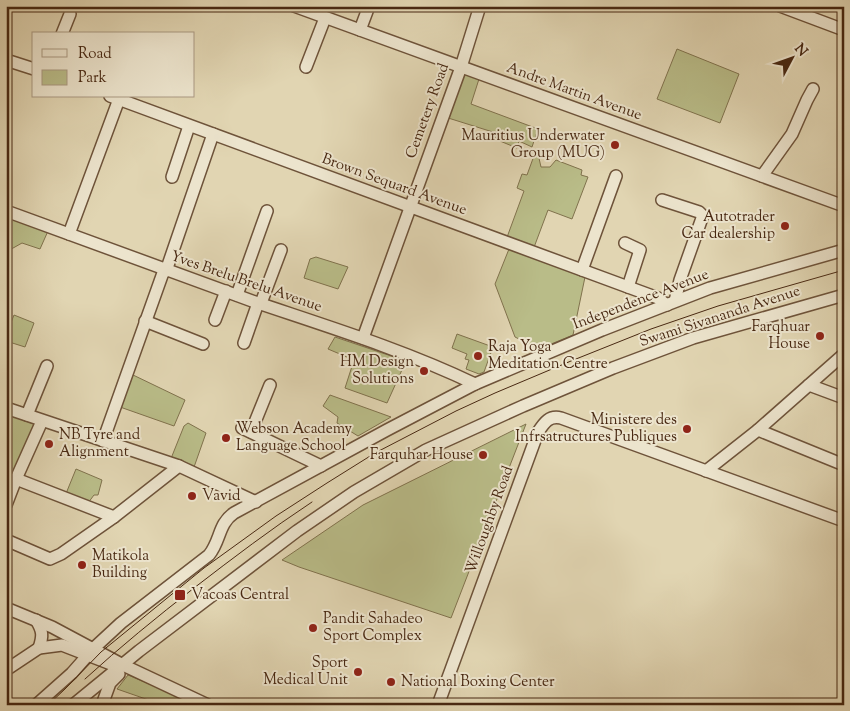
<svg xmlns="http://www.w3.org/2000/svg" width="850" height="711" viewBox="0 0 850 711" font-family="'Sorts Mill Goudy',serif">
<rect width="100%" height="100%" fill="#e1d5b2"/>
<filter id="stains"><feTurbulence type="fractalNoise" baseFrequency=".004" numOctaves="4"/><feColorMatrix values="0 0 0 0 .2 0 0 0 0 .09 0 0 0 0 .02 0 0 0 .5 -.17"/></filter>
<radialGradient id="worn" r=".72"><stop offset=".6" stop-color="#630" stop-opacity="0"/><stop offset="1" stop-color="#630" stop-opacity=".3"/></radialGradient>
<g fill="#b9bc88" stroke="#80724d">
<polygon points="677,49 739,74 720,123 657,99"/>
<polygon points="462,73 479,79 471,104 538,129 532,147 519,141 517,148 495,139 496,133 445,117"/>
<polygon points="535,153 538,154 541,167 550,167 556,160 582,170 581,175 588,177 572,219 548,210 533,250 506,240 524,191 517,188 522,174 527,175"/>
<polygon points="6,215 48,231 40,249 22,243 6,252"/>
<polygon points="509,249 585,277 573,335 539,349 515,337 495,284"/>
<polygon points="316,257 348,267 338,289 304,278 310,259"/>
<polygon points="14,315 34,323 25,347 6,341 6,335"/>
<polygon points="457,334 493,347 484,372 479,374 466,369 469,360 465,359 467,354 452,348"/>
<polygon points="335,337 406,361 387,403 345,388 354,360 328,349"/>
<polygon points="131,374 185,400 174,426 120,407"/>
<polygon points="330,395 391,417 358,436 337,423 338,417 323,406"/>
<polygon points="6,414 34,424 6,495"/>
<polygon points="188,423 206,433 193,470 170,461 184,426"/>
<polygon points="526,424 451,618 299,567 282,560 363,505"/>
<polygon points="76,469 102,480 98,495 94,495 88,503 65,496"/>
<polygon points="128,675 199,705 163,705 117,689"/>
</g>
<g fill="none" stroke-linecap="round" stroke-linejoin="round">
<defs>
<g id="minor">
<polyline points="294,6 844,206"/>
<polyline points="780,6 844,30"/>
<polyline points="360,30 369,6"/>
<polyline points="62,34 70,14"/>
<polyline points="6,60 34,69"/>
<polyline points="306,67 325,18"/>
<polyline points="110,96 628,287 658,298 667,305"/>
<polyline points="762,176 792,134 807,100 813,89"/>
<polyline points="172,177 189,126"/>
<polyline points="662,200 699,212 702,215 702,218 680,280 675,301"/>
<path d="M6,211c83,31 166,61 249,91 74,25 149,48 220,82"/>
<polyline points="69,234 119,99"/>
<polyline points="625,243 640,250 628,287"/>
<polyline points="582,270 616,176"/>
<polyline points="166,271 213,134"/>
<polyline points="237,295 267,211"/>
<polyline points="261,303 281,250"/>
<polyline points="215,320 226,291"/>
<polyline points="145,321 203,344"/>
<polyline points="363,338 461,67 480,6"/>
<polyline points="244,343 258,303"/>
<polyline points="809,385 844,398"/>
<polyline points="6,408 179,466 256,502"/>
<polyline points="27,415 47,366"/>
<polyline points="242,428 321,466"/>
<polyline points="758,430 844,465"/>
<polyline points="251,432 270,385"/>
<polyline points="103,441 164,270"/>
<polyline points="706,471 758,430 844,354"/>
<polyline points="16,479 114,517"/>
<polyline points="6,505 16,479 42,421"/>
<polyline points="6,540 50,559 61,554 114,517 179,466"/>
<polyline points="6,608 52,627 125,666 208,705"/>
<path d="M36,620c7,11 7,16 3,28"/>
<polyline points="6,670 39,648 62,645 111,664"/>
<path d="M36,705l36,-32 22,-25 27,-25 88,-68c12,-15 9,-31 25,-42l153,-83 88,-46 127,-54 108,-42 134,-38"/>
<polyline points="73,705 139,651 297,531 354,492 426,450 523,406 613,368 693,338 844,295"/>
<polyline points="102,705 110,683 119,674"/>
<path d="M438,705l100,-273c6,-9 11,-17 23,-14l283,103"/>
</g>
</defs>
<use href="#minor" stroke="#6e533a" stroke-width="14"/>
<use href="#minor" stroke="#ece4cd" stroke-width="11"/>
<g stroke="#482812" stroke-width="1">
<path d="M85,679c35,-32 72,-62 109,-91 39,-30 77,-59 118,-86"/>
<polyline points="48,705 65,689 101,652 204,568 276,516 327,483 375,453 456,411 495,393 571,361 651,329 718,306 844,270"/>
</g>
</g>
<g fill="#8f2418" stroke="#ece4cd" stroke-width="2">
<circle cx="615" cy="145" r="5"/>
<circle cx="785" cy="226" r="5"/>
<circle cx="820" cy="336" r="5"/>
<circle cx="478" cy="356" r="5"/>
<circle cx="424" cy="371" r="5"/>
<circle cx="687" cy="429" r="5"/>
<circle cx="226" cy="438" r="5"/>
<circle cx="49" cy="444" r="5"/>
<circle cx="483" cy="455" r="5"/>
<circle cx="192" cy="496" r="5"/>
<circle cx="82" cy="565" r="5"/>
<rect x="174" y="589" width="12" height="12" rx="2.5"/>
<circle cx="313" cy="628" r="5"/>
<circle cx="358" cy="672" r="5"/>
<circle cx="391" cy="682" r="5"/>
</g>
<g text-anchor="middle" dominant-baseline="central" stroke-width="4" stroke-linejoin="round" paint-order="stroke">
<g font-size="15" fill="#482812" stroke="#ece4cd">
<text transform="translate(574 92) rotate(20)">Andre Martin Avenue</text>
<text transform="translate(428 111) rotate(-70)">Cemetery Road</text>
<text transform="translate(394 185) rotate(20)">Brown Sequard Avenue</text>
<text transform="translate(246 282) rotate(19)">Yves Brelu Brelu Avenue</text>
<text transform="translate(641 300) rotate(-21)">Independence Avenue</text>
<text transform="translate(720 317) rotate(-18)">Swami Sivananda Avenue</text>
<text transform="translate(490 520) rotate(-70)">Willoughby Road</text>
</g>
<g font-size="15" fill="#482812" stroke="#ece4cd" text-anchor="start">
<text x="605" y="136" text-anchor="end">Mauritius Underwater<tspan x="605" dy="17">Group (MUG)</tspan></text>
<text x="775" y="217" text-anchor="end">Autotrader<tspan x="775" dy="17">Car dealership</tspan></text>
<text x="810" y="327" text-anchor="end">Farqhuar<tspan x="810" dy="17">House</tspan></text>
<text x="488" y="347">Raja Yoga<tspan x="488" dy="17">Meditation Centre</tspan></text>
<text x="414" y="362" text-anchor="end">HM Design<tspan x="414" dy="17">Solutions</tspan></text>
<text x="677" y="420" text-anchor="end">Ministere des<tspan x="677" dy="17">Infrsatructures Publiques</tspan></text>
<text x="236" y="429">Webson Academy<tspan x="236" dy="17">Language School</tspan></text>
<text x="59" y="435">NB Tyre and<tspan x="59" dy="17">Alignment</tspan></text>
<text x="473" y="455" text-anchor="end">Farquhar House</text>
<text x="202" y="496">Vavid</text>
<text x="92" y="556">Matikola<tspan x="92" dy="17">Building</tspan></text>
<text x="191" y="595">Vacoas Central</text>
<text x="323" y="619">Pandit Sahadeo<tspan x="323" dy="17">Sport Complex</tspan></text>
<text x="348" y="663" text-anchor="end">Sport<tspan x="348" dy="17">Medical Unit</tspan></text>
<text x="401" y="682">National Boxing Center</text>
</g>
</g>
<rect width="850" height="711" fill="none" stroke="#e1d5b2" stroke-width="25"/>
<rect x="8" y="8" width="835" height="696" fill="none" stroke="#482812" stroke-width="2.5"/>
<rect x="12" y="12" width="825" height="686" fill="none" stroke="#482812"/>
<rect x="32" y="32" width="162" height="65" fill="#ece4cd" stroke="#aa9982"/>
<rect x="42" y="49" width="25" height="8" fill="#ece4cd" stroke="#aa9982"/>
<text x="78" y="58" font-size="15" fill="#482812">Road</text>
<rect x="42" y="70" width="25" height="15" fill="#b9bc88" stroke="#aa9982"/>
<text x="78" y="82" font-size="15" fill="#482812">Park</text>
<g transform="translate(792 58) rotate(49)" stroke="#ece4cd" stroke-width="4" paint-order="stroke">
<path d="M0-4L9 19L0 12L-9 19Z" fill="#482812"/>
<text y="-8" font-size="14" font-weight="bold" text-anchor="middle" fill="#482812">N</text>
</g>
<rect width="100%" height="100%" filter="url(#stains)"/>
<rect width="100%" height="100%" fill="url(#worn)"/>
</svg>
